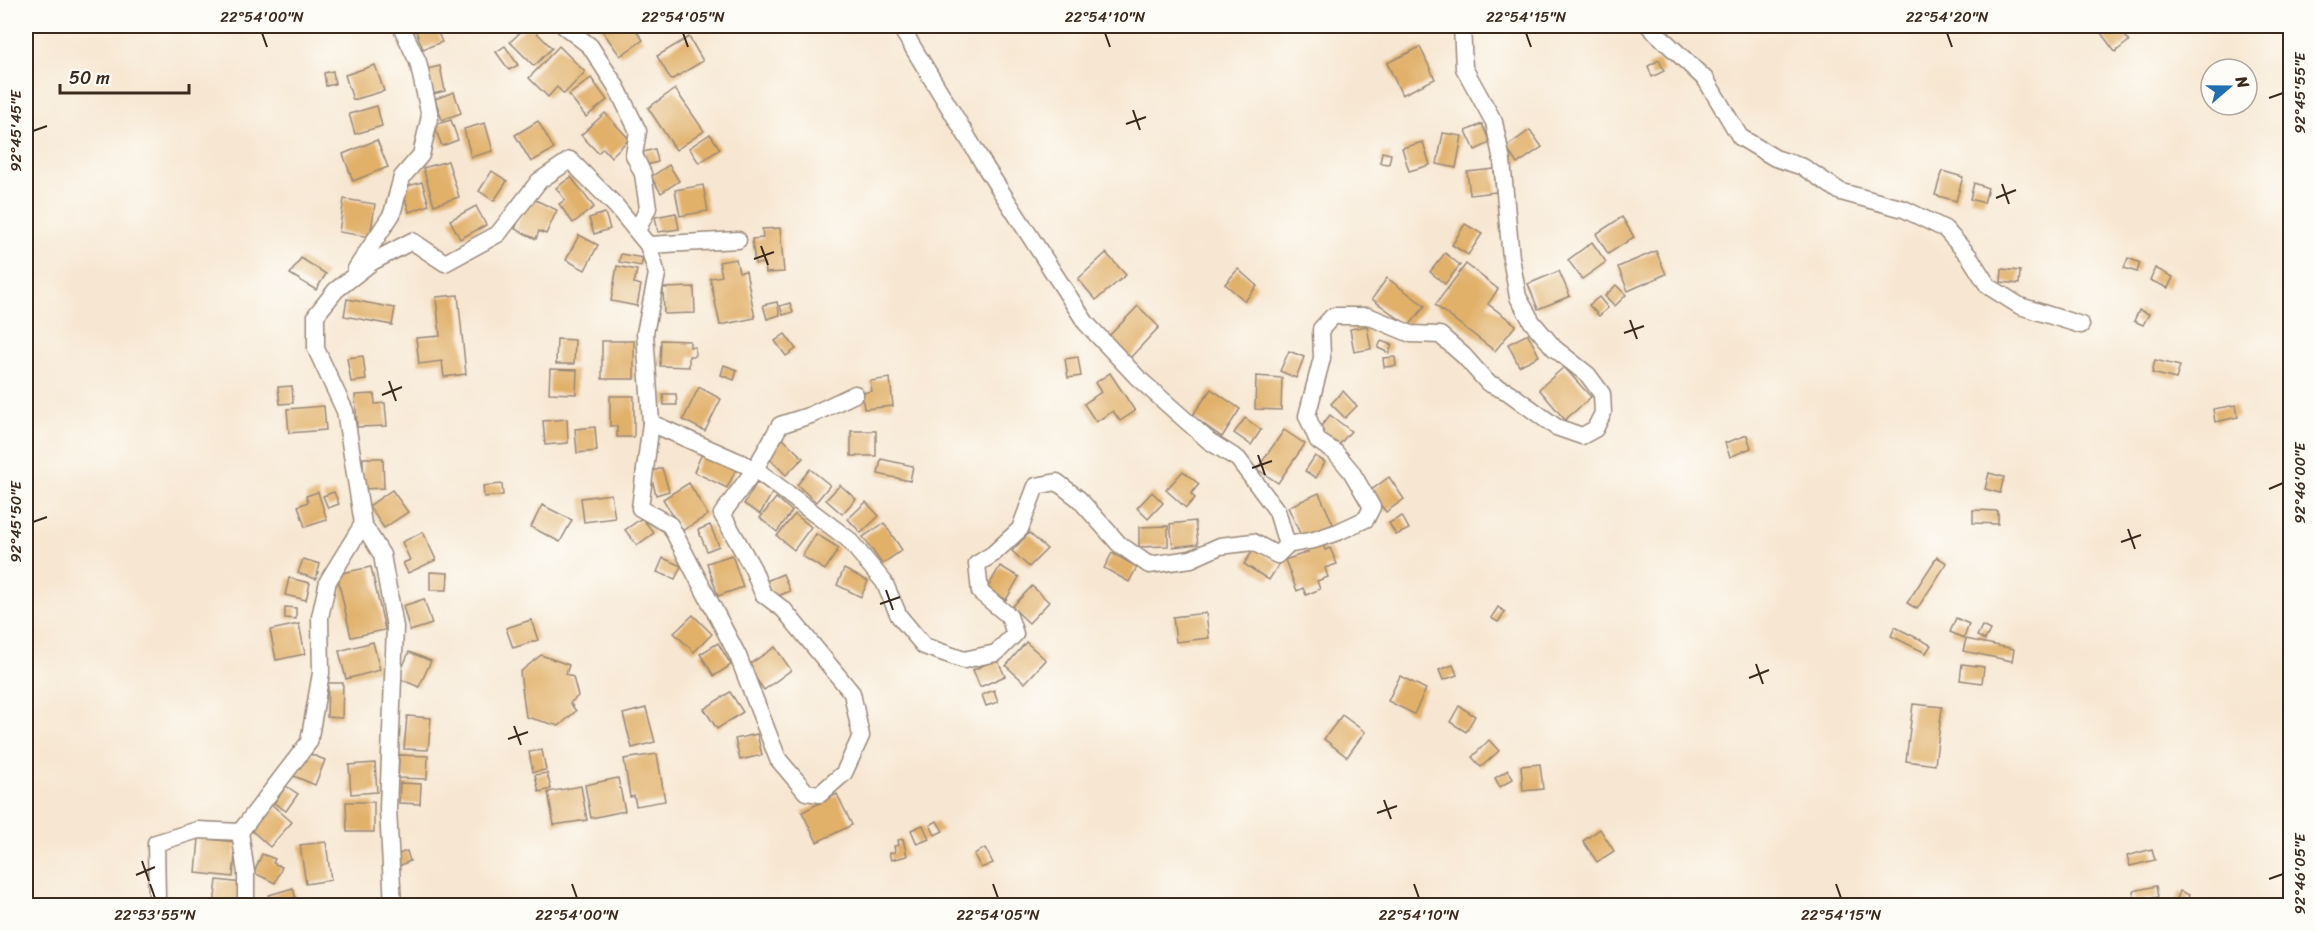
<svg xmlns="http://www.w3.org/2000/svg" width="2316" height="931" viewBox="0 0 2316 931" font-family="Sriracha,sans-serif">
<rect width="100%" height="100%" fill="#fdfcf7"/>
<filter id="ink" filterUnits="userSpaceOnUse"><feTurbulence type="fractalNoise" baseFrequency=".0167" numOctaves="2"/><feDisplacementMap in="SourceGraphic" scale="12" xChannelSelector="R" yChannelSelector="G"/><feConvolveMatrix kernelMatrix="1 2 1 2 8 2 1 2 1" color-interpolation-filters="sRGB"/></filter>
<filter id="wash" filterUnits="userSpaceOnUse"><feTurbulence type="fractalNoise" baseFrequency=".008" numOctaves="4" result="noise"/><feDisplacementMap in="SourceGraphic" scale="24" xChannelSelector="R" yChannelSelector="G"/><feGaussianBlur stdDeviation="1.35" result="paint"/><feColorMatrix in="noise" values="0 0 0 0 0 0 0 0 0 0 0 0 0 0 0 0 0 1.4 0 .05"/><feComposite in="paint" operator="in"/></filter>
<g filter="url(#wash)">
<rect width="100%" height="100%" fill="#f7e7d2"/>
<g id="blocks">
<g fill="#e1b069">
<polygon points="414,26 435,26 442,42 423,49"/>
<polygon points="527,26 530,26 552,48 534,66 510,42"/>
<polygon points="599,26 633,26 643,40 620,56"/>
<polygon points="2110,26 2117,26 2129,41 2115,52 2101,33"/>
<polygon points="689,37 703,61 671,80 657,56"/>
<polygon points="505,46 518,65 509,70 496,52"/>
<polygon points="559,46 585,72 564,94 557,87 548,97 529,78"/>
<polygon points="1420,47 1435,79 1402,95 1387,63"/>
<polygon points="1659,60 1664,71 1652,77 1648,66"/>
<polygon points="375,65 384,91 353,100 345,75"/>
<polygon points="440,66 445,91 433,94 427,69"/>
<polygon points="333,71 335,84 326,86 324,73"/>
<polygon points="591,78 607,100 586,117 569,95"/>
<polygon points="675,89 704,131 676,150 648,108"/>
<polygon points="454,92 461,113 442,120 435,99"/>
<polygon points="377,106 382,126 355,134 349,114"/>
<polygon points="605,113 629,139 611,157 603,148 598,153 581,135"/>
<polygon points="451,120 458,140 442,146 434,125"/>
<polygon points="538,121 554,149 531,162 515,135"/>
<polygon points="485,123 493,151 471,157 464,129"/>
<polygon points="1482,124 1490,143 1475,150 1466,131"/>
<polygon points="1530,130 1542,147 1517,164 1506,147"/>
<polygon points="1443,133 1462,136 1456,168 1437,164"/>
<polygon points="710,134 720,149 699,163 689,148"/>
<polygon points="377,140 388,167 353,181 343,154"/>
<polygon points="1423,142 1430,165 1409,171 1402,148"/>
<polygon points="655,149 658,162 646,165 643,152"/>
<polygon points="1382,152 1391,154 1389,164 1380,163"/>
<polygon points="448,161 459,197 434,205 423,168"/>
<polygon points="669,165 679,181 661,193 651,177"/>
<polygon points="1494,169 1496,192 1470,195 1467,172"/>
<polygon points="492,171 507,181 494,201 479,191"/>
<polygon points="1942,171 1963,177 1956,201 1935,195"/>
<polygon points="571,177 594,207 573,223 559,204 565,200 556,188"/>
<polygon points="422,182 429,205 409,212 402,188"/>
<polygon points="1974,183 1988,188 1984,203 1970,199"/>
<polygon points="703,185 708,211 680,216 675,190"/>
<polygon points="529,197 557,210 546,234 539,231 536,239 515,229"/>
<polygon points="344,199 375,204 370,237 339,232"/>
<polygon points="476,206 486,225 460,239 450,220"/>
<polygon points="605,213 610,229 594,234 589,218"/>
<polygon points="676,213 679,229 658,232 655,217"/>
<polygon points="1622,217 1634,237 1608,254 1596,234"/>
<polygon points="1465,224 1482,234 1468,255 1452,245"/>
<polygon points="780,228 784,272 766,273 765,263 755,264 752,239 763,238 762,229"/>
<polygon points="579,235 598,245 585,270 566,260"/>
<polygon points="1592,242 1606,262 1582,279 1568,260"/>
<polygon points="1656,251 1666,274 1628,291 1618,267"/>
<polygon points="1106,253 1126,275 1096,300 1078,279"/>
<polygon points="1445,253 1460,265 1445,284 1430,272"/>
<polygon points="621,254 643,258 641,266 619,262"/>
<polygon points="301,258 326,274 316,290 290,274"/>
<polygon points="2128,258 2140,263 2137,272 2124,268"/>
<polygon points="736,259 739,272 746,271 755,318 720,325 710,278 722,276 719,262"/>
<polygon points="1466,264 1498,289 1488,304 1516,325 1495,351 1435,305"/>
<polygon points="617,266 637,270 634,283 641,285 637,306 611,301"/>
<polygon points="2155,268 2173,277 2168,288 2150,280"/>
<polygon points="1238,269 1257,286 1245,301 1225,284"/>
<polygon points="2002,269 2020,271 2019,284 2001,282"/>
<polygon points="1559,271 1570,296 1538,309 1528,284"/>
<polygon points="1387,278 1425,306 1409,326 1372,299"/>
<polygon points="1616,285 1626,295 1615,306 1605,296"/>
<polygon points="694,287 695,313 664,314 663,288"/>
<polygon points="458,295 466,374 444,377 442,361 419,364 416,338 440,336 436,297"/>
<polygon points="1599,297 1608,308 1599,316 1589,305"/>
<polygon points="347,299 395,308 392,325 344,316"/>
<polygon points="777,302 780,315 767,319 763,305"/>
<polygon points="790,303 793,312 783,315 780,306"/>
<polygon points="1138,306 1159,327 1130,358 1108,337"/>
<polygon points="2139,310 2149,314 2143,325 2134,321"/>
<polygon points="1367,326 1371,349 1354,352 1350,329"/>
<polygon points="785,334 796,349 786,356 775,341"/>
<polygon points="1528,334 1539,356 1519,366 1508,344"/>
<polygon points="557,339 575,340 574,364 556,364"/>
<polygon points="661,340 690,341 690,347 695,347 695,356 689,356 689,367 660,366"/>
<rect x="602" y="341" width="32" height="38"/>
<polygon points="1381,341 1392,345 1389,353 1378,348"/>
<polygon points="1289,351 1304,357 1296,378 1280,371"/>
<polygon points="363,356 366,380 351,382 347,358"/>
<polygon points="1078,357 1081,376 1068,378 1065,359"/>
<polygon points="1395,357 1396,366 1384,367 1383,358"/>
<polygon points="2155,360 2180,366 2176,379 2152,373"/>
<polygon points="724,365 737,370 734,380 721,375"/>
<polygon points="1564,367 1591,397 1565,420 1539,389"/>
<polygon points="550,369 577,370 576,394 549,393"/>
<polygon points="1110,373 1135,411 1120,421 1113,411 1096,422 1084,404 1101,392 1095,383"/>
<polygon points="1256,376 1282,378 1281,410 1255,409"/>
<polygon points="890,378 893,406 864,409 862,393 872,391 870,381"/>
<polygon points="292,386 293,403 280,404 278,387"/>
<polygon points="699,387 721,399 705,431 683,420"/>
<polygon points="1211,389 1240,409 1222,437 1192,416"/>
<polygon points="1343,391 1357,406 1345,418 1331,404"/>
<polygon points="374,394 375,404 385,403 387,426 357,427 355,395"/>
<polygon points="663,394 676,394 677,405 664,405"/>
<polygon points="610,396 634,396 634,437 617,437 617,426 610,426"/>
<polygon points="2236,405 2238,417 2215,422 2213,409"/>
<polygon points="324,406 326,430 289,433 287,409"/>
<polygon points="1330,415 1351,431 1338,446 1318,430"/>
<polygon points="1245,418 1261,430 1251,445 1234,433"/>
<polygon points="567,419 568,443 545,445 543,421"/>
<polygon points="595,427 597,451 577,453 575,429"/>
<polygon points="1284,430 1305,444 1278,483 1257,469"/>
<rect x="851" y="431" width="25" height="25"/>
<polygon points="1747,435 1751,448 1730,457 1725,443"/>
<polygon points="783,439 803,458 786,475 767,456"/>
<polygon points="703,451 737,467 727,488 694,472"/>
<polygon points="1315,456 1325,462 1316,478 1305,471"/>
<polygon points="363,458 383,458 384,488 363,489"/>
<polygon points="881,459 913,466 910,481 878,474"/>
<polygon points="662,468 669,491 656,495 650,472"/>
<polygon points="810,469 830,485 816,502 797,485"/>
<polygon points="1183,471 1199,484 1191,494 1195,498 1186,508 1166,490"/>
<polygon points="1989,473 2004,477 2000,493 1985,489"/>
<polygon points="1389,477 1404,499 1386,512 1370,491"/>
<polygon points="757,482 773,492 760,514 744,504"/>
<polygon points="689,483 708,515 682,531 663,499"/>
<polygon points="502,484 503,495 484,497 483,486"/>
<polygon points="840,485 856,499 842,514 826,500"/>
<polygon points="392,490 408,512 384,528 369,506"/>
<polygon points="318,492 327,520 305,527 298,506 308,502 306,496"/>
<polygon points="334,492 339,504 328,508 323,496"/>
<polygon points="1152,492 1163,503 1148,519 1137,508"/>
<polygon points="1319,493 1333,524 1302,538 1288,507"/>
<polygon points="611,494 615,518 584,522 581,498"/>
<polygon points="776,498 792,511 777,532 760,518"/>
<polygon points="866,502 879,516 861,533 848,519"/>
<polygon points="542,505 572,520 560,542 531,527"/>
<polygon points="1973,510 1998,511 1998,524 1973,523"/>
<polygon points="795,514 811,527 794,550 777,536"/>
<polygon points="1402,516 1409,529 1396,535 1389,523"/>
<polygon points="642,518 654,533 637,545 625,530"/>
<polygon points="1195,521 1198,544 1173,547 1170,524"/>
<polygon points="884,523 902,550 882,564 863,537"/>
<polygon points="710,525 719,546 707,551 698,530"/>
<polygon points="1168,526 1168,546 1139,547 1139,527"/>
<polygon points="423,532 436,560 408,573 403,563 410,560 402,542"/>
<polygon points="1029,533 1047,549 1029,567 1012,551"/>
<polygon points="816,534 839,548 825,570 802,556"/>
<polygon points="1322,542 1325,550 1330,548 1337,564 1325,568 1328,577 1317,581 1320,589 1306,595 1303,588 1297,591 1285,560 1308,552 1306,548"/>
<polygon points="1254,549 1279,564 1269,580 1244,564"/>
<polygon points="1112,553 1137,567 1129,582 1104,568"/>
<polygon points="732,555 743,587 718,596 707,563"/>
<polygon points="1937,557 1947,563 1917,609 1907,603"/>
<polygon points="663,558 681,566 675,579 657,572"/>
<polygon points="303,559 320,564 316,579 298,573"/>
<polygon points="1000,566 1019,577 1006,600 987,589"/>
<polygon points="371,567 385,630 351,637 337,574"/>
<polygon points="844,569 868,581 861,597 837,585"/>
<polygon points="430,572 448,573 447,590 430,590"/>
<polygon points="783,574 790,591 773,598 766,581"/>
<polygon points="289,578 310,583 306,600 285,595"/>
<polygon points="1032,586 1049,602 1029,623 1012,607"/>
<polygon points="424,599 432,624 410,631 403,606"/>
<polygon points="285,607 296,608 296,619 285,618"/>
<polygon points="1498,607 1505,612 1498,622 1491,618"/>
<polygon points="1206,613 1209,638 1176,642 1173,617"/>
<polygon points="693,615 712,634 694,652 674,633"/>
<polygon points="1956,618 1969,624 1964,638 1950,632"/>
<polygon points="531,620 538,640 513,648 506,628"/>
<polygon points="299,624 305,654 276,660 270,630"/>
<polygon points="1982,626 1990,630 1985,640 1977,636"/>
<polygon points="1895,627 1931,645 1926,653 1891,636"/>
<polygon points="1966,639 2014,649 2012,661 1963,651"/>
<polygon points="373,642 380,670 346,679 339,651"/>
<polygon points="1026,642 1046,660 1025,683 1006,666"/>
<polygon points="718,643 731,665 714,676 700,654"/>
<polygon points="775,647 791,670 764,690 747,666"/>
<polygon points="409,652 431,661 419,687 398,678"/>
<polygon points="541,655 569,665 566,674 573,677 578,696 570,703 576,711 559,726 526,717 520,672"/>
<polygon points="997,659 1005,676 980,687 973,670"/>
<polygon points="1962,664 1984,667 1982,683 1960,680"/>
<polygon points="1453,665 1457,675 1443,680 1439,670"/>
<polygon points="1400,676 1426,689 1414,714 1388,701"/>
<polygon points="328,683 343,683 342,718 327,717"/>
<polygon points="994,690 998,702 986,706 982,695"/>
<polygon points="730,692 743,712 717,729 704,709"/>
<polygon points="1913,704 1942,707 1935,765 1906,761"/>
<polygon points="1459,706 1475,716 1466,732 1450,722"/>
<polygon points="646,708 655,742 632,748 623,714"/>
<polygon points="1342,715 1365,732 1347,757 1324,739"/>
<polygon points="407,716 431,718 428,750 404,749"/>
<polygon points="757,734 762,755 740,760 735,739"/>
<polygon points="1489,740 1499,751 1481,767 1472,757"/>
<polygon points="542,750 546,770 533,772 529,752"/>
<polygon points="305,752 325,760 315,785 294,776"/>
<polygon points="657,754 665,801 636,806 634,796 630,797 624,759"/>
<polygon points="399,755 428,756 427,779 398,778"/>
<polygon points="375,763 377,792 351,794 349,765"/>
<polygon points="1540,764 1543,789 1523,791 1521,766"/>
<polygon points="1508,770 1513,779 1500,787 1495,778"/>
<polygon points="547,773 551,789 539,792 535,775"/>
<polygon points="618,778 625,811 591,818 585,785"/>
<polygon points="400,783 421,784 420,804 399,803"/>
<polygon points="286,786 298,794 286,811 274,803"/>
<polygon points="581,786 587,820 554,825 548,792"/>
<polygon points="837,794 852,825 817,842 802,812"/>
<polygon points="346,802 374,802 374,832 347,832"/>
<polygon points="271,804 292,822 270,847 250,829"/>
<polygon points="937,821 943,831 935,835 930,825"/>
<polygon points="923,825 929,839 917,844 911,830"/>
<polygon points="1600,829 1614,851 1597,862 1583,841"/>
<polygon points="199,838 236,842 233,877 196,873"/>
<polygon points="903,839 907,856 891,860 889,853 895,852 894,846 899,845 898,840"/>
<polygon points="326,842 331,880 306,884 300,845"/>
<polygon points="985,848 993,863 981,868 974,854"/>
<polygon points="2152,849 2155,860 2130,866 2127,856"/>
<polygon points="407,851 410,861 397,867 393,856"/>
<polygon points="262,854 275,859 273,863 282,867 275,883 254,873"/>
<polygon points="217,880 242,883 240,906 214,906"/>
<polygon points="2156,886 2158,897 2135,902 2133,891"/>
<polygon points="293,888 298,906 272,906 269,895"/>
<polygon points="2180,891 2189,895 2186,905 2176,902"/>
</g>
</g>
</g>
<g filter="url(#ink)">
<use href="#blocks" fill-opacity="0" stroke="#998878" stroke-width="1.5"/>
<g fill="none" stroke-linecap="round" stroke-linejoin="round">
<defs>
<g id="street">
<polyline points="564,26 590,46 617,88 638,131 634,155 643,174 648,208 637,231"/>
<polyline points="900,26 986,168 1086,323 1138,378 1209,441 1238,459 1277,511 1287,545"/>
<polyline points="1649,26 1706,80 1740,137 1775,158 1803,167 1841,192 1904,209 1945,229 1969,256 1988,286 2020,306 2081,325"/>
<polyline points="648,245 738,240"/>
<polyline points="356,269 392,214 402,177 421,155 430,116 418,62 401,26"/>
<polyline points="651,423 640,508 670,525 738,656 778,759 806,792 820,794 844,773 861,736 852,693 784,610 763,594 753,569 722,514 755,469 780,425 811,415 855,394"/>
<polyline points="240,832 246,873 246,906"/>
<polyline points="154,906 157,899 156,843 198,830 240,832 309,742 321,673 320,617 328,581 363,524"/>
<polyline points="393,906 388,809 395,627 382,555 363,524 345,411 316,349 316,315 336,290 372,262 412,241 445,263 498,234 539,181 570,160 616,206 648,245 657,274 645,333 651,423 755,469 848,539 884,582 899,616 924,646 964,660 996,653 1015,634 1009,616 980,592 977,564 993,554 1020,529 1036,486 1057,482 1079,499 1119,544 1149,565 1191,559 1220,546 1253,542 1277,555 1287,545 1314,540 1338,532 1366,519 1372,507 1351,471 1335,452 1318,441 1307,416 1322,358 1321,329 1333,316 1368,316 1411,334 1440,335 1464,356 1488,383 1508,392 1556,427 1582,436 1595,429 1603,413 1602,394 1588,375 1554,348 1532,322 1518,297 1511,258 1502,161 1494,122 1464,68 1462,26"/>
</g>
</defs>
<use href="#street" stroke="#998878" stroke-width="19"/>
<use href="#street" stroke="#fff" stroke-width="16"/>
</g>
</g>
<path fill="none" stroke="#3b2a1e" stroke-width="2" d="M262,33l5,14M683,33l5,14M1105,33l5,14M1526,33l5,14M1947,33l5,14M2269,98l14,-5M1133,110l7,20M1126,124l20,-7M33,131l14,-5M2002,184l7,20M1996,198l20,-8M761,246l7,19M754,259l20,-7M1630,320l7,19M1624,333l20,-7M389,381l7,20M382,395l20,-8M1258,455l7,20M1252,468l20,-7M2269,489l14,-6M33,522l14,-5M2128,529l7,20M2121,542l20,-7M886,590l7,20M880,604l20,-7M1756,664l7,20M1749,678l20,-8M514,726l7,19M508,739l20,-7M1384,800l7,19M1377,813l20,-7M142,861l7,20M136,875l19,-8M2269,879l14,-5M150,884l5,14M572,884l5,14M993,884l5,14M1414,884l5,14M1836,884l5,14"/>
<rect width="2316" height="931" fill="none" stroke="#fdfcf7" stroke-width="66"/>
<g transform="translate(2229 87) rotate(70)"><circle r="28" fill="#fdfcf7" stroke="#afa8a0" stroke-width="1.5"/>
<path d="M0-4.5L10 22L0 15L-10 22Z" fill="#1f6fb2"/>
<text y="-9" font-size="16" font-weight="bold" text-anchor="middle" fill="#3b2a1e">N</text>
</g>
<path d="M60 84v9h129v-9" fill="none" stroke="#3b2a1e" stroke-width="3"/>
<text x="69" y="84" font-size="18" fill="#3b2a1e" stroke="#fdfcf7" stroke-width="4.5" paint-order="stroke">50 m</text>
<rect x="33" y="33" width="2250" height="865" fill="none" stroke="#3b2a1e" stroke-width="2"/>
<g font-size="15" text-anchor="middle" fill="#3b2a1e">
<text x="262" y="22">22°54'00"N</text>
<text x="683" y="22">22°54'05"N</text>
<text x="1105" y="22">22°54'10"N</text>
<text x="1526" y="22">22°54'15"N</text>
<text x="1947" y="22">22°54'20"N</text>
<text transform="translate(2300 93) rotate(-90)" y="5">92°45'55"E</text>
<text transform="translate(16 131) rotate(-90)" y="5">92°45'45"E</text>
<text transform="translate(2300 483) rotate(-90)" y="5">92°46'00"E</text>
<text transform="translate(16 522) rotate(-90)" y="5">92°45'50"E</text>
<text transform="translate(2300 874) rotate(-90)" y="5">92°46'05"E</text>
<text x="155" y="920">22°53'55"N</text>
<text x="577" y="920">22°54'00"N</text>
<text x="998" y="920">22°54'05"N</text>
<text x="1419" y="920">22°54'10"N</text>
<text x="1841" y="920">22°54'15"N</text>
</g>
</svg>
